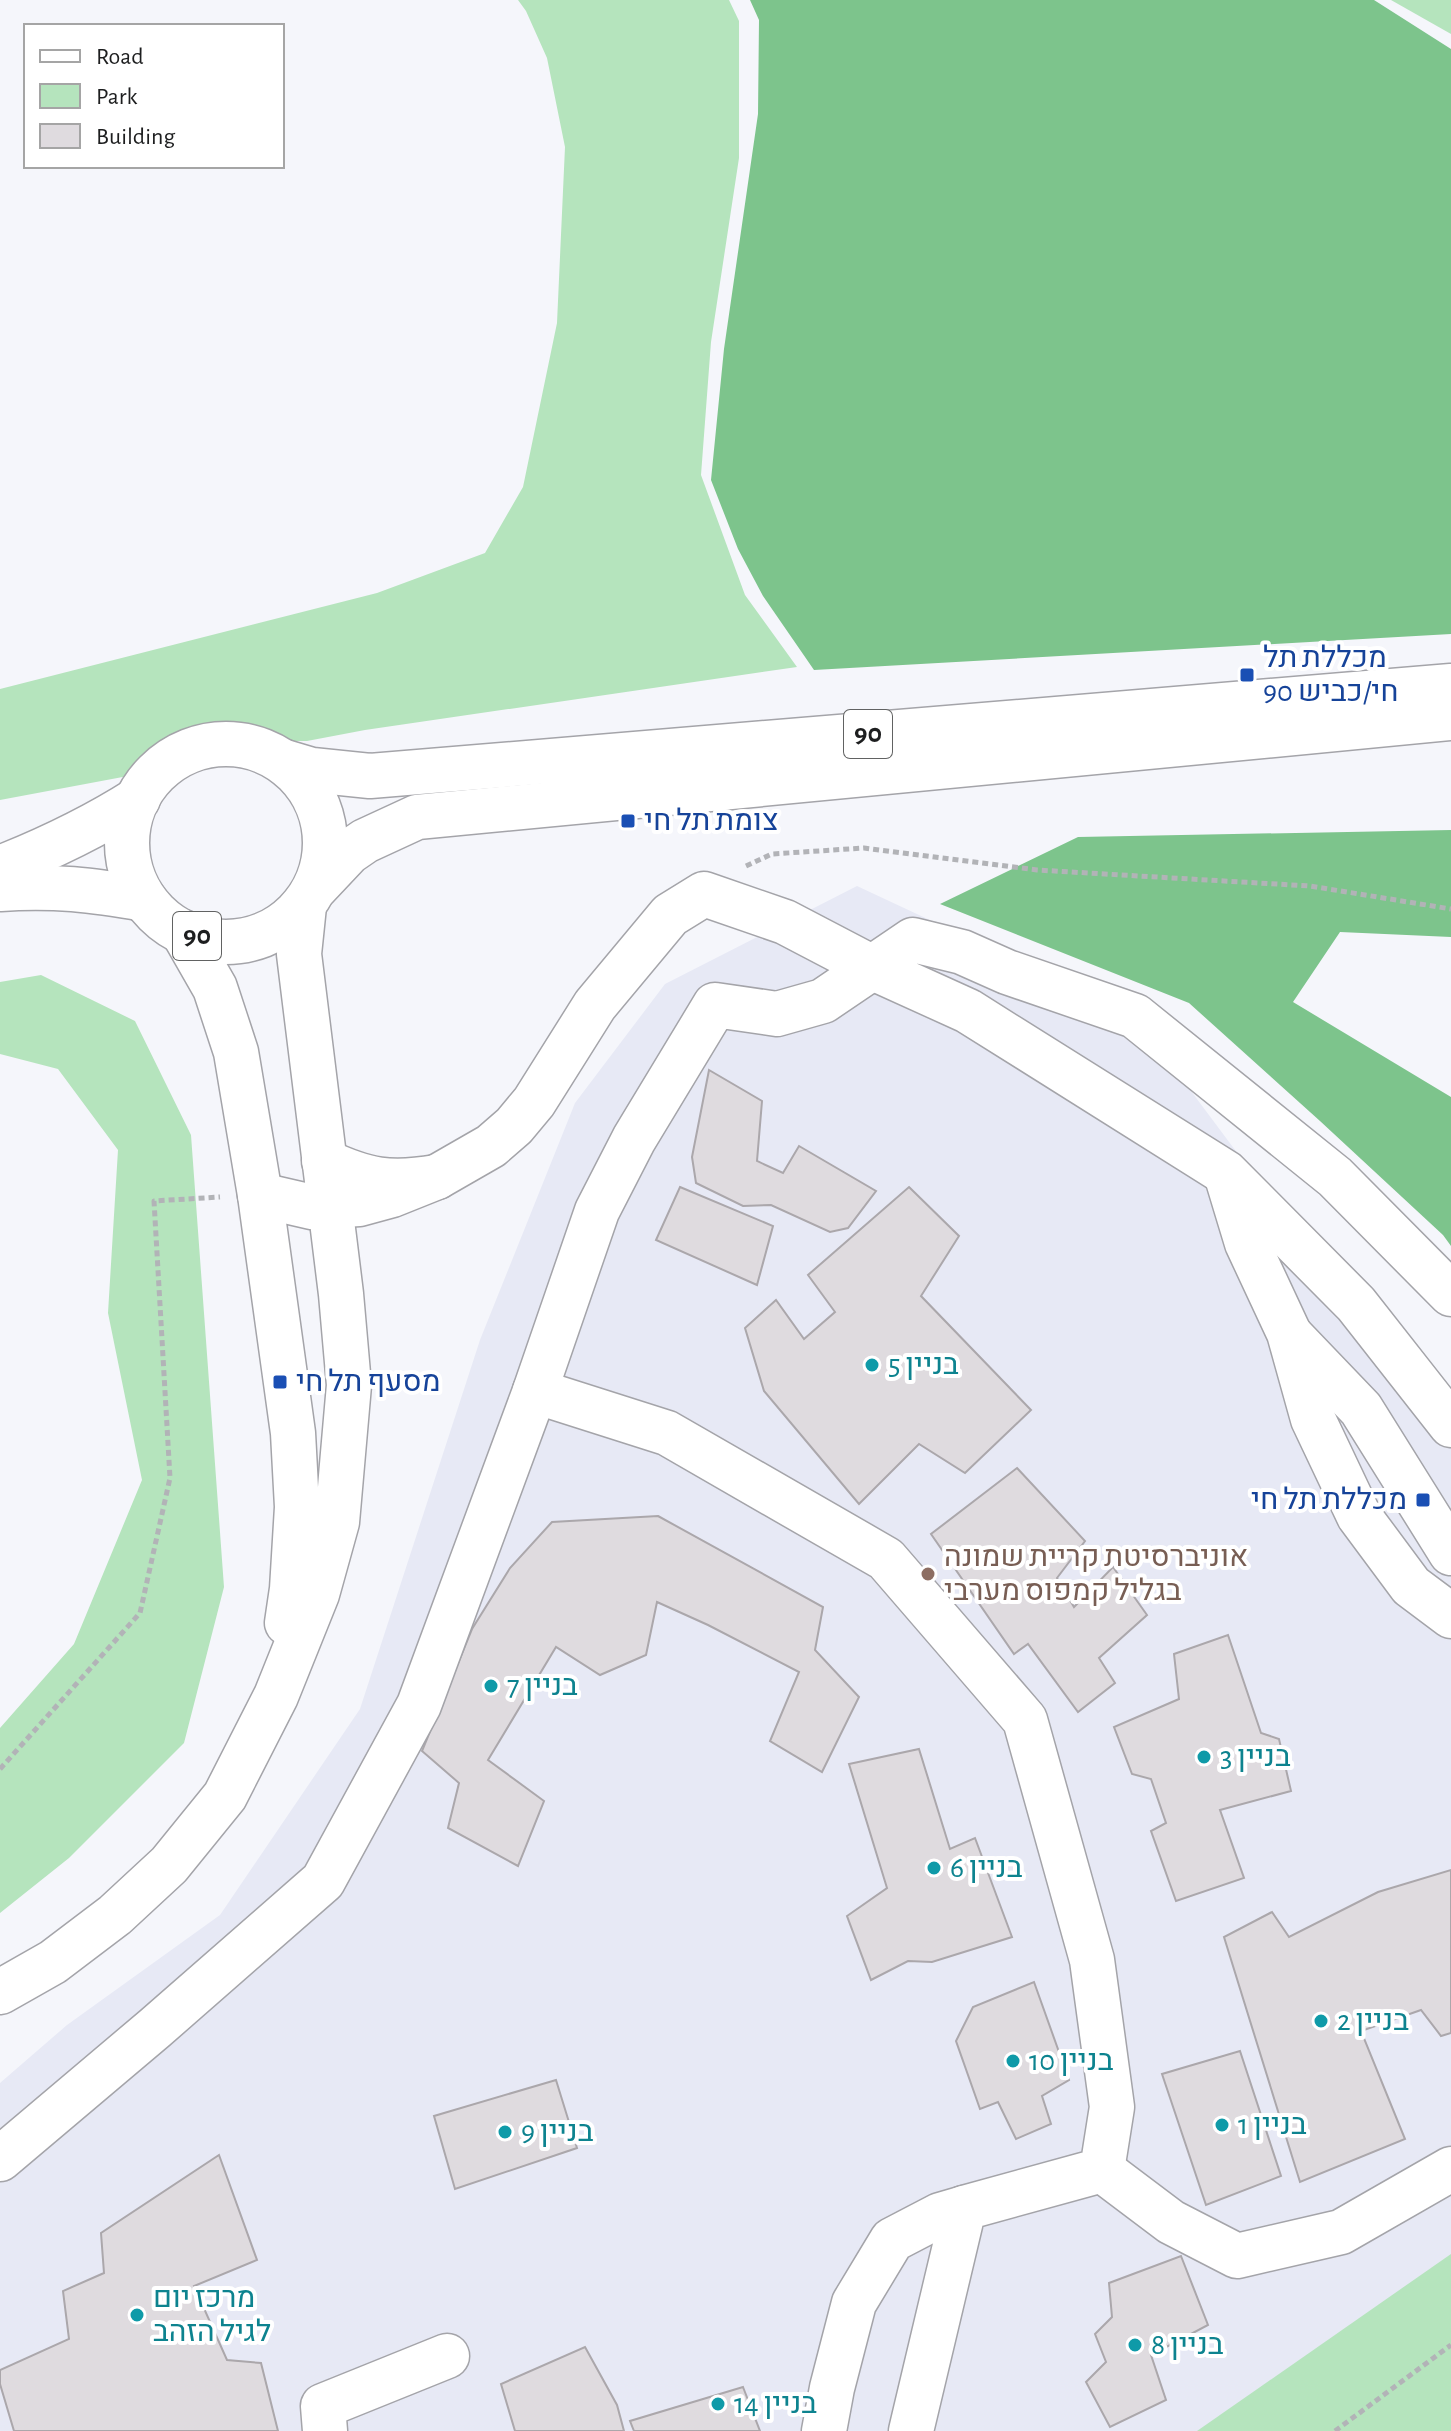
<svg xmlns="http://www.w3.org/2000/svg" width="1451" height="2431" viewBox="0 0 1451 2431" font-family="'Alegreya Sans',Heebo,sans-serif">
<rect width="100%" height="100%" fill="#f5f6fb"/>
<polygon fill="#e7e9f5" points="857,886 1135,1016 1451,1439 1451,2310 1265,2431 0,2431 0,2083 67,2025 220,1915 360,1709 480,1340 575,1103 665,984"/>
<g fill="#b5e4bd">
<polygon points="518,0 729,0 739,21 739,158 711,342 701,475 745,595 797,667 365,730 307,741 284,741 259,735 217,732 174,747 143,769 128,776 0,800 0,689 377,593 485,553 523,487 557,323 565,147 547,58 526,11"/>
<polygon points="1391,0 1451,0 1451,34"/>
<polygon points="41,975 135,1021 191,1135 224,1587 184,1743 69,1858 0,1913 0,1728 74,1644 142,1480 108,1313 118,1150 58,1069 0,1054 0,982"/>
<polygon points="1451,2254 1451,2431 1197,2431"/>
</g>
<g fill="#7dc48c">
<polygon points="750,0 1374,0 1451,49 1451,634 814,670 763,596 738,549 711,480 724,349 758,114 759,20"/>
<polygon points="1451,830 1451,937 1340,932 1293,1002 1451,1097 1451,1246 1443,1235 1320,1121 1189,1003 940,904 1078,837"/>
</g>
<g fill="#dfdbdf" stroke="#aba7ab" stroke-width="2">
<polygon points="709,1070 762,1101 757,1161 783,1173 799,1146 876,1191 848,1228 830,1232 771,1205 743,1206 696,1183 692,1157"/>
<polygon points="680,1187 773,1226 757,1285 656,1240"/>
<polygon points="909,1187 959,1236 921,1296 1031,1410 965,1473 919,1444 859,1504 764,1391 745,1328 776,1300 804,1339 835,1312 808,1275"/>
<polygon points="1017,1468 1085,1541 1057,1578 1074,1607 1113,1567 1147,1615 1099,1658 1115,1683 1078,1712 1028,1644 1014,1654 931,1534"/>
<polygon points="658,1516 823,1607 815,1650 859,1697 822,1772 770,1741 799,1672 708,1625 657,1602 646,1655 600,1675 556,1647 488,1760 544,1801 518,1866 448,1828 459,1783 422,1751 472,1629 510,1568 552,1522"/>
<polygon points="1228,1635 1261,1733 1279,1739 1291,1791 1220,1810 1244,1878 1176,1901 1151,1831 1166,1823 1151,1779 1132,1774 1114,1727 1179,1699 1174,1654"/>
<polygon points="919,1749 950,1849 975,1838 1012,1937 932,1962 908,1961 871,1980 847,1916 887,1888 849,1764"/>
<polygon points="1451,1870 1451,2033 1441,2036 1421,2010 1361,2031 1405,2139 1300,2182 1224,1937 1272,1912 1289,1937 1378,1892"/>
<polygon points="1034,1982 1069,2080 1042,2096 1051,2124 1016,2139 998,2102 980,2109 956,2041 973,2007"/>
<polygon points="1240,2051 1281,2176 1206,2205 1162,2074"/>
<polygon points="556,2080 577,2148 455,2189 434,2116"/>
<polygon points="219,2155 257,2260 194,2286 227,2360 261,2363 278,2431 14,2431 0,2384 0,2370 69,2339 63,2291 104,2273 101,2233"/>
<polygon points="1181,2256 1208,2325 1151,2355 1166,2400 1110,2427 1086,2382 1106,2362 1095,2334 1112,2317 1109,2283"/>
<polygon points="585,2347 617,2405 624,2431 515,2431 501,2384"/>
<polygon points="743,2387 760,2431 634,2431 630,2421"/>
</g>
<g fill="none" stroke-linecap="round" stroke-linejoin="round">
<defs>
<g id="street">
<polyline points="1227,1177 1247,1243 1289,1333 1313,1419 1359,1516 1411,1586 1451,1616"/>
<polyline points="260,1195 312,1207 359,1204 392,1195 437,1177 491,1146 514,1126 534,1102 595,1005 670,915 704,894 785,922 871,967 968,1011 1226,1173 1356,1304 1451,1425"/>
<polyline points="1292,1337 1361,1409 1451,1553"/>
<polyline points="535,1391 667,1433 886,1559 1025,1720 1092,1960 1112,2107 1102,2170 964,2208 911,2431"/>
<polyline points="0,2159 155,2028 323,1881 419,1705 535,1391 597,1211 634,1139 715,1005 777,1014 823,1001 913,940 962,952 1007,972 1135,1016 1335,1177 1451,1294"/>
<polyline points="1102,2170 1171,2222 1237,2256 1341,2232 1451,2169"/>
<polyline points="325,2431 323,2406 447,2356"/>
<polyline points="824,2431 832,2388 854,2303 892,2240 940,2215 964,2208"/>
</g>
<g id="secondary">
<polyline points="183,932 215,988 236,1052 260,1195 293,1433 297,1507 292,1589 287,1623"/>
<path d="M324,1161c43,20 66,24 113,16"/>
<polyline points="0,1992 53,1962 115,1915 169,1865 225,1796 276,1696 317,1594 337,1522 349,1385 341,1294 299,954 304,906"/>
</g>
<g id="highway">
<circle cx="226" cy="843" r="99"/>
<polyline points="285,762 312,770 370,776 1451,686"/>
<path d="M0,868c48,-19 94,-41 138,-69"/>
<polyline points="316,887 349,852 365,841 417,817 1451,718"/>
<path d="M0,889c53,-4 93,1 144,10"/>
</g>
</defs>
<use href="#street" stroke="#a4a4a9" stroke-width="47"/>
<use href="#secondary" stroke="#a4a4a9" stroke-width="47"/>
<use href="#highway" stroke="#a4a4a9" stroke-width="47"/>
<g stroke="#b2b3b7" stroke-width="5" stroke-dasharray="6 4" stroke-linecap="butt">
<polyline points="746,866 772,854 864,848 1037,870 1310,886 1451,909"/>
<polyline points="0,1769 140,1613 170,1478 154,1201 220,1197"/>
<polyline points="1335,2431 1451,2345"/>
</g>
<use href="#street" stroke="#fff" stroke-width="44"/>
<use href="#secondary" stroke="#fff" stroke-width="44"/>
<use href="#highway" stroke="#fff" stroke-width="44"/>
</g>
<g fill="#1a4fb4" stroke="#fff" stroke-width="3">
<rect x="1239" y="667" width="16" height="16" rx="4"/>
<rect x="620" y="813" width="16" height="16" rx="4"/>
<rect x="272" y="1374" width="16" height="16" rx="4"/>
<rect x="1415" y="1492" width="16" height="16" rx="4"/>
</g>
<g fill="#0f9aa8" stroke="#fff" stroke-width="3">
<circle cx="872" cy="1365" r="8"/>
<circle cx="491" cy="1686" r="8"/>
<circle cx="1204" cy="1757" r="8"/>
<circle cx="934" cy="1868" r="8"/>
<circle cx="1321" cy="2021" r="8"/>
<circle cx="1013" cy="2061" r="8"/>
<circle cx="1222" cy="2125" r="8"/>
<circle cx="505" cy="2132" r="8"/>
<circle cx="137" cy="2315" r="8"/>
<circle cx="1135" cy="2345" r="8"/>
<circle cx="718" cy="2404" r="8"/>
</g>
<circle fill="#8d6e63" stroke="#fff" stroke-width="3" cx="928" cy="1574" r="8"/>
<g text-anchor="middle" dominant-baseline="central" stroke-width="8" stroke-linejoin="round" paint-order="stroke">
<g fill="#fff" stroke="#616262" stroke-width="2">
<rect x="844" y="710" width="48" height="48" rx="6"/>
<rect x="173" y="912" width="48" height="48" rx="6"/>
</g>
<g font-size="28" font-weight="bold" fill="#1d1e1f">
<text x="868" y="734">90</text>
<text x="197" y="936">90</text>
</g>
<g font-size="30" fill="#164399" stroke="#fff" text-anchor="start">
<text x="1263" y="658">מכללת תל<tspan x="1263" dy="34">חי/כביש 90</tspan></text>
<text x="644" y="821">צומת תל חי</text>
<text x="296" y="1382">מסעף תל חי</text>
<text x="1407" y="1500" text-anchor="end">מכללת תל חי</text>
</g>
<g font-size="30" fill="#0d838f" stroke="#fff" text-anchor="start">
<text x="888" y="1365">בניין 5</text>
<text x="507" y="1686">בניין 7</text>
<text x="1220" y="1757">בניין 3</text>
<text x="950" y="1868">בניין 6</text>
<text x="1337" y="2021">בניין 2</text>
<text x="1029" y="2061">בניין 10</text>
<text x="1238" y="2125">בניין 1</text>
<text x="521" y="2132">בניין 9</text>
<text x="153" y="2298">מרכז יום<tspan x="153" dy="34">לגיל הזהב</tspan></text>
<text x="1151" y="2345">בניין 8</text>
<text x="734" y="2404">בניין 14</text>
</g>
<g font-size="30" fill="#785e54" stroke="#fff" text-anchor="start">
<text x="944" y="1557">אוניברסיטת קריית שמונה<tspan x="944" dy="34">בגליל קמפוס מערבי</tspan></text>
</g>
</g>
<rect x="24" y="24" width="260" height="144" fill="#ffffff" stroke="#a5a5a5" stroke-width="2"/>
<rect x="40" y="50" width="40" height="12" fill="#ffffff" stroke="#a5a5a5" stroke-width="2"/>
<text x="96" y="64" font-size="24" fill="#1d1e1f">Road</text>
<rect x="40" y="84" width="40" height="24" fill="#b5e4bd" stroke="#a5a5a5" stroke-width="2"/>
<text x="96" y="104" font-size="24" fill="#1d1e1f">Park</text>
<rect x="40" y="124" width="40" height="24" fill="#dfdbdf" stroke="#a5a5a5" stroke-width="2"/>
<text x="96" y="144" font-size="24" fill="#1d1e1f">Building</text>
</svg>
